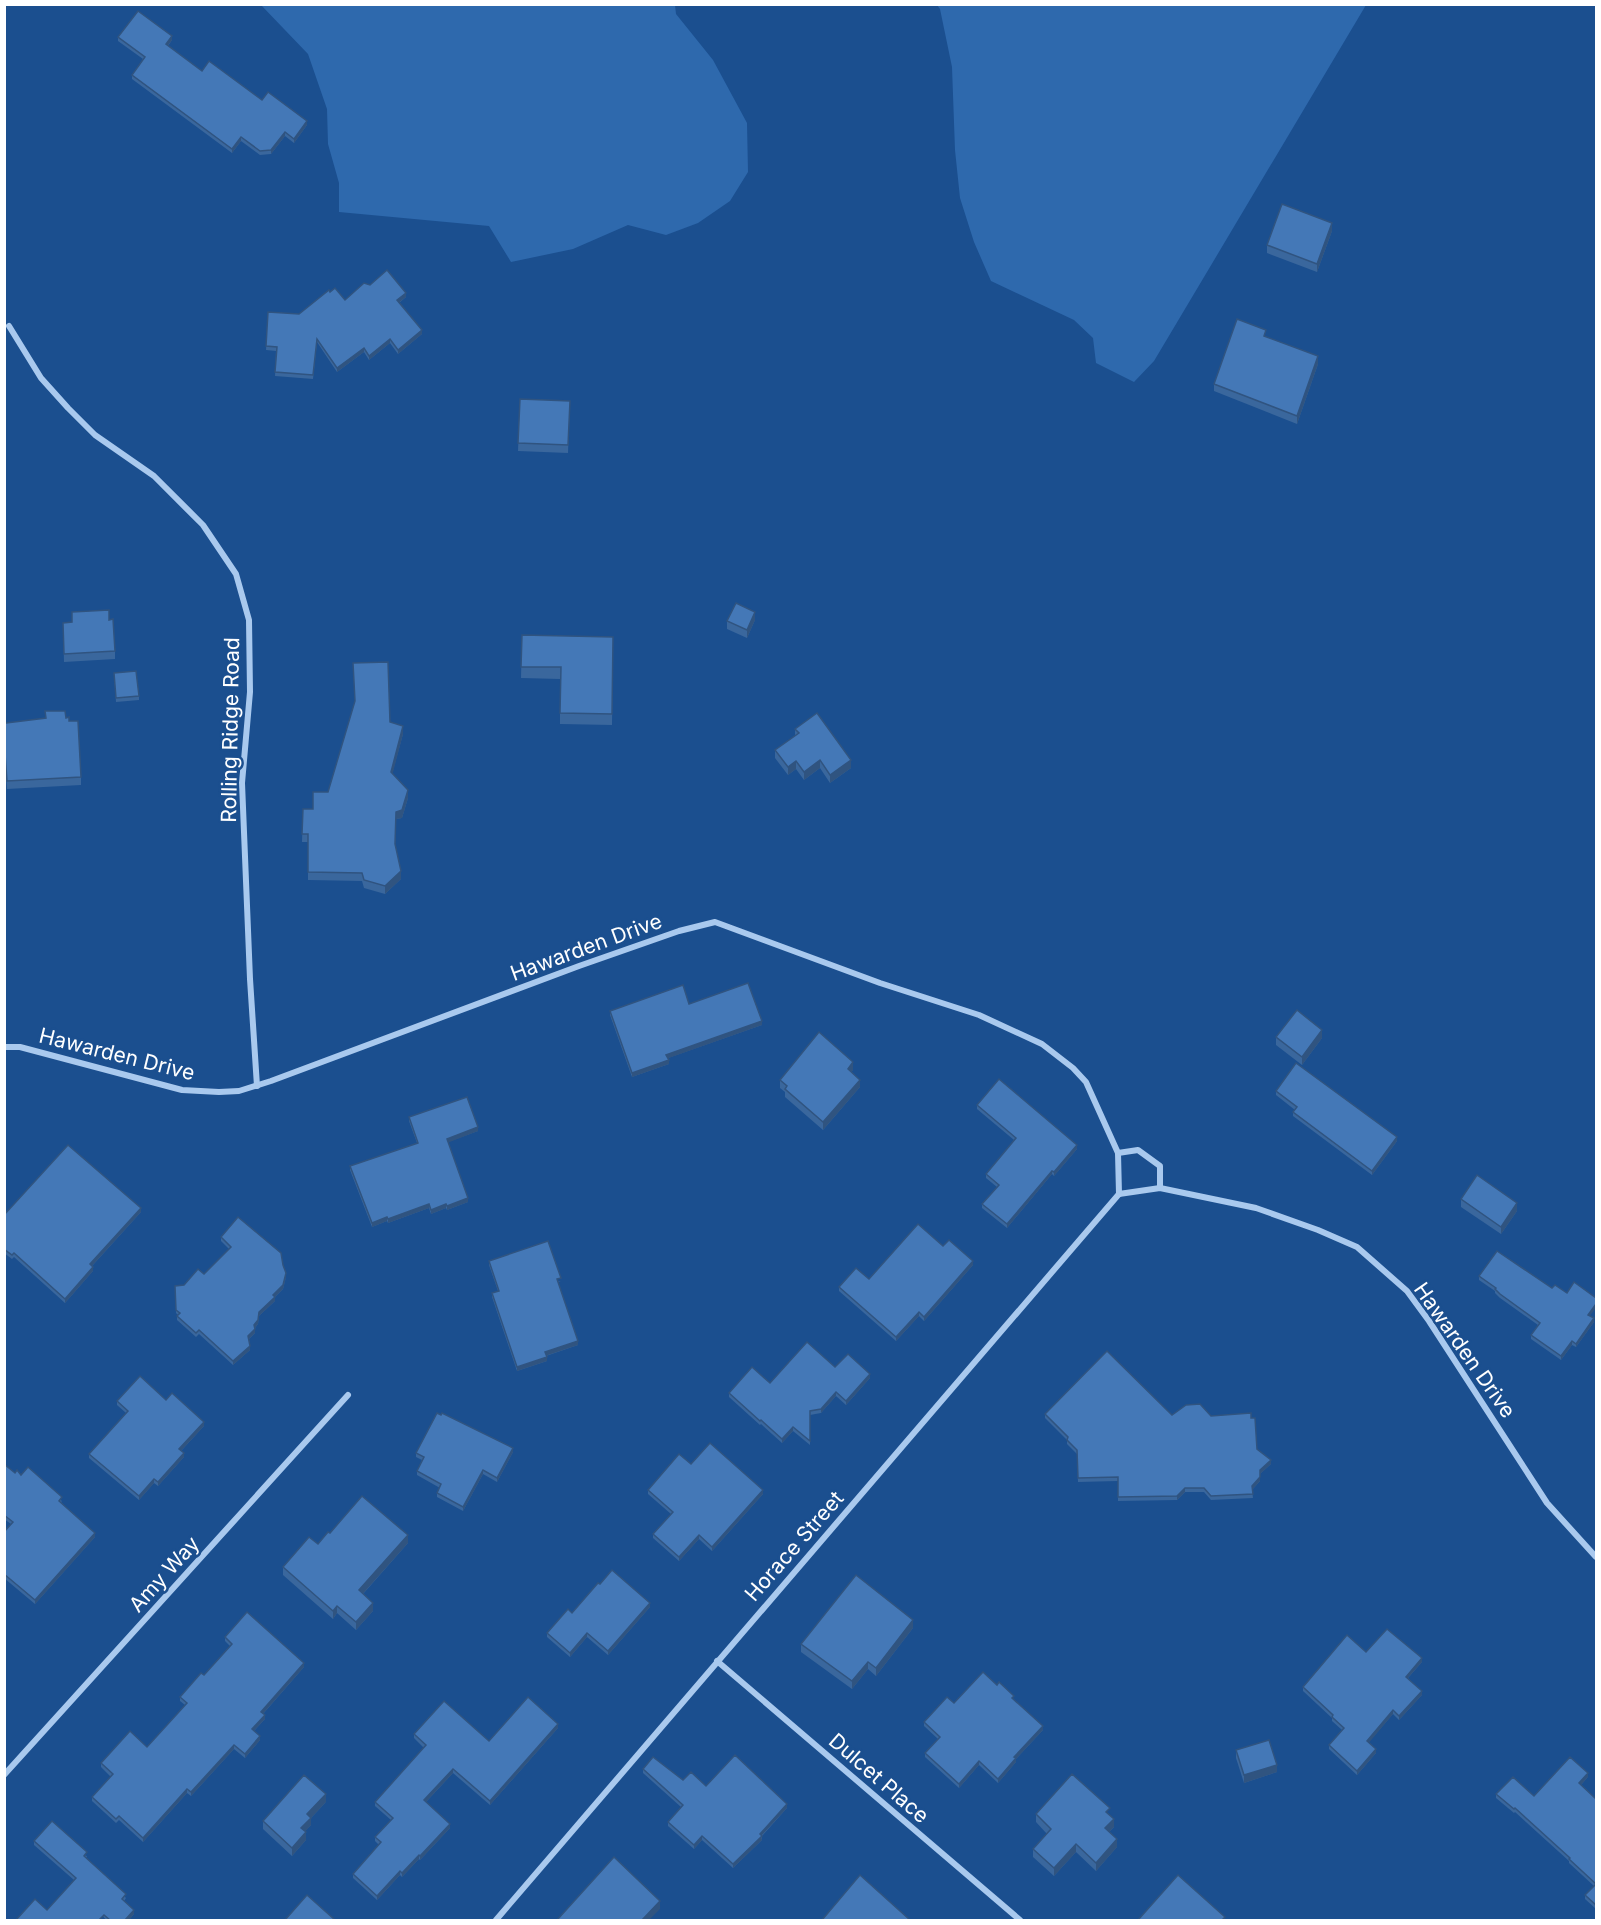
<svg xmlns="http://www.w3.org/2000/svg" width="1601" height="1925" viewBox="0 0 1601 1925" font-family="Inter,sans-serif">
<rect width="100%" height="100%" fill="#1b4f8f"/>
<g fill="#2e69ad">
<polygon points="261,5 675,5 676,14 713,60 747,123 748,172 730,201 698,223 666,235 628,225 573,249 511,262 489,226 339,212 339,183 328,144 327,109 308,54"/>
<polygon points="937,5 1366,5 1154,361 1134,382 1096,363 1093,338 1074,320 991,281 974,242 960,198 955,150 952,67 940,9"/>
</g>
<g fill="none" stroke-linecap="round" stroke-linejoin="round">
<g stroke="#a9c9ee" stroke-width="6">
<polyline points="9,326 41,378 68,408 95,435 154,476 203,525 236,574 249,620 250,692 242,783 250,979 257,1086"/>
<polyline points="4,1047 20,1047 182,1090 219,1092 239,1091 271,1081 579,966 679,931 715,922 880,983 979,1015 1042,1044 1073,1068 1086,1082 1118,1153 1119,1194"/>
<polyline points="1118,1153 1138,1150 1160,1166 1160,1188"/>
<polyline points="1119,1194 1160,1188 1256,1208 1318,1230 1357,1247 1407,1291 1429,1321 1547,1503 1596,1557"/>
<polyline points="717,1661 1020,1920"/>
<polyline points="4,1775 348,1395"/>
<polyline points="496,1920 1119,1194"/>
</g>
</g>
<g fill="#3a679d">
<polygon points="118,37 172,40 168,46 202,71 262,100 307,125 294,143 285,136 271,154 260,155 241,141 232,153 132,79 132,75 143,59 118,41"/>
<polygon points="1332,231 1317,272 1267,253 1267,245"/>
<polygon points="330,292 345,300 406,297 399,303 422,334 398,354 390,343 369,360 364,352 337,372 317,342 313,379 275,376 276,351 266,350 268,312 299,314"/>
<polygon points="1266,337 1318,364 1297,424 1214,391 1214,384"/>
<polygon points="520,399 570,401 568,453 518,451"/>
<polygon points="755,620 747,638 727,629 727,621"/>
<polygon points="63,623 115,651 115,659 64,662"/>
<polygon points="522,635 613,637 612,725 560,724 560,679 521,678"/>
<polygon points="114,673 139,696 139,700 116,702"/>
<polygon points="45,711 66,718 69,721 81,777 81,785 7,789 5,762 4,761 4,724 45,718"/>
<polygon points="390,722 403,734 392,774 408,798 402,818 396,819 395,845 401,879 385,894 364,888 362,881 308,880 308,842 302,842 303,809 313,809"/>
<polygon points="795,729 851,768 830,783 820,768 804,780 796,769 788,775 775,758 775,750 795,736"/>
<polygon points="689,1004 762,1025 668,1058 669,1064 632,1077 610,1015 610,1011"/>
<polygon points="1276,1037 1322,1038 1302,1065 1276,1045"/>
<polygon points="853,1070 851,1072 860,1087 823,1130 785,1097 785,1092 780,1088 780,1080"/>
<polygon points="1276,1091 1397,1141 1372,1175 1293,1116 1293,1112 1295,1110 1276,1095"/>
<polygon points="977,1105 1077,1149 1054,1176 1052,1174 1007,1228 982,1208 982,1204 997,1187 986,1178 986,1174 1014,1140 977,1109"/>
<polygon points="409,1117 478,1131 448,1142 468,1202 447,1210 446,1208 431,1214 429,1208 388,1223 387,1221 372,1227 350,1170 350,1166 417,1143 409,1121"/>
<polygon points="1461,1199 1517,1211 1501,1234 1461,1207"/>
<polygon points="141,1212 92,1266 93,1271 65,1303 14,1257 12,1259 4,1253 4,1215"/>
<polygon points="221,1237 283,1265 286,1277 283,1289 275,1297 275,1301 259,1316 258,1324 255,1328 255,1333 249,1339 250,1350 233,1365 199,1334 196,1337 177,1320 177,1316 178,1315 176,1313 175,1286 184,1285 204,1274 229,1249 221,1241"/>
<polygon points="943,1246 973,1265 924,1321 919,1316 896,1341 839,1291 839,1287 869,1279"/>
<polygon points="489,1261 561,1282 558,1282 578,1345 546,1356 547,1361 517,1371 492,1297 492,1293 498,1291 489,1265"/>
<polygon points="1479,1276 1590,1316 1594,1322 1576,1347 1572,1345 1561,1360 1531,1339 1531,1335 1538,1325 1500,1298 1495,1293 1495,1291 1479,1280"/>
<polygon points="835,1367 870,1378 846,1405 836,1396 821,1413 810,1415 810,1445 793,1431 782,1443 761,1424 760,1425 729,1397 729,1393"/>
<polygon points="166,1400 204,1426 181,1451 184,1457 158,1486 154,1483 139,1500 89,1458 89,1454 126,1413 117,1405 117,1401"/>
<polygon points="1045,1414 1211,1416 1257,1449 1271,1464 1260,1474 1260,1481 1252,1490 1253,1498 1211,1500 1204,1492 1185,1492 1177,1500 1118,1501 1118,1481 1078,1482 1077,1454 1067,1444 1067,1440 1045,1418"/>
<polygon points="513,1452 497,1482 483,1474 463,1511 437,1497 437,1493 440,1488 417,1475 417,1471 422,1460 416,1457 416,1453"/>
<polygon points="4,1464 15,1473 21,1475 62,1501 61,1502 95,1537 35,1604 4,1578 4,1532 11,1524 4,1519"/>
<polygon points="691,1464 763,1494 712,1551 699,1539 679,1561 653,1538 653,1534 671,1514 648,1494 648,1490"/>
<polygon points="330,1533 408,1543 363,1594 373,1611 356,1630 337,1613 333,1619 283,1575 283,1567 318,1544"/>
<polygon points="600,1584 650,1607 608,1655 587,1637 570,1657 547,1637 547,1633 572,1613"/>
<polygon points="913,1628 876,1676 868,1669 852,1689 801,1652 801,1644"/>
<polygon points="225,1637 304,1667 263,1714 265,1719 254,1731 260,1740 245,1758 234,1749 191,1796 187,1793 143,1842 119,1820 116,1823 92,1801 92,1797 111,1777 101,1767 101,1763 147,1747 185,1705 180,1701 180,1697 204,1675 230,1646 225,1641"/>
<polygon points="1366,1652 1422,1662 1408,1678 1422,1695 1399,1720 1393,1714 1368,1743 1376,1753 1357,1775 1329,1749 1329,1745 1342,1730 1332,1721 1332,1718 1303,1691 1303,1687"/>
<polygon points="1014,1700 1043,1730 1016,1759 1016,1762 998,1783 979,1765 959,1788 925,1757 925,1753 938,1739 924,1726 924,1722 954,1703"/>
<polygon points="558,1728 490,1805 453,1773 426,1802 450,1828 420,1860 419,1859 402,1877 400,1875 377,1900 353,1878 353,1874 379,1845 375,1841 375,1837 391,1820 375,1806 375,1802 424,1748 414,1738 414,1734 489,1741"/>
<polygon points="1236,1750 1277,1772 1244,1783 1236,1758"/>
<polygon points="643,1769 683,1780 787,1808 762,1836 762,1840 733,1868 702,1840 694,1849 668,1826 668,1822 681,1807 643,1773"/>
<polygon points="1588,1777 1581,1785 1596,1799 1596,1909 1585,1899 1585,1895 1594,1886 1569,1863 1569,1861 1515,1812 1514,1813 1496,1798 1496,1794 1534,1796"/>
<polygon points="326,1802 311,1818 311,1825 305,1831 306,1840 292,1856 263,1829 263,1821"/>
<polygon points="1036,1814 1110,1815 1114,1827 1109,1832 1117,1847 1096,1871 1076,1852 1054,1876 1033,1857 1033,1849 1047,1834 1036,1822"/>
<polygon points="34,1841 87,1856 86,1858 126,1898 124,1901 134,1914 129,1920 106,1920 74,1880 34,1845"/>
</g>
<g fill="#305480">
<polygon points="172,36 172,40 166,48 166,44"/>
<polygon points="307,121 307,125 294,143 294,139"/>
<polygon points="285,132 285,136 271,154 271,150"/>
<polygon points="241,137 241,141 232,153 232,149"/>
<polygon points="1332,223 1332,231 1317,272 1317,264"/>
<polygon points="406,293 406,297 397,304 397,300"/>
<polygon points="422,330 422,334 398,354 398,350"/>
<polygon points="390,339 390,343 369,360 369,356"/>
<polygon points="364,348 364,352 337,372 337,368"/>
<polygon points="1318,356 1318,364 1297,424 1297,416"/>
<polygon points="755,612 755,620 747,638 747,630"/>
<polygon points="403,726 403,734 391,780 391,772"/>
<polygon points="820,760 820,768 804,780 804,772"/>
<polygon points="851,760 851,768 830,783 830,775"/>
<polygon points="796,761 796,769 788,775 788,767"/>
<polygon points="408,790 408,798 402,818 396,819 396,812"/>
<polygon points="401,871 401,879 385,894 385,886"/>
<polygon points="762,1021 762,1025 666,1059 666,1055"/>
<polygon points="1322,1030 1322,1038 1302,1065 1302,1057"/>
<polygon points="669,1060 669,1064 632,1077 632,1073"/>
<polygon points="853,1062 853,1070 848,1077 848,1069"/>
<polygon points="860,1080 860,1087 823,1130 823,1122"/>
<polygon points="478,1127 478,1131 447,1143 447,1139"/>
<polygon points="1397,1137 1397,1141 1372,1175 1372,1171"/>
<polygon points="1077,1145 1077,1149 1054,1176 1054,1172"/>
<polygon points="1052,1171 1052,1174 1007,1228 1007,1224"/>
<polygon points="468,1198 468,1202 447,1210 447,1206"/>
<polygon points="1517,1203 1517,1211 1501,1234 1501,1227"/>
<polygon points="429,1204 429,1208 388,1223 388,1219"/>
<polygon points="446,1204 446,1208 431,1214 431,1210"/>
<polygon points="141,1208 141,1212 90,1268 90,1264"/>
<polygon points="387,1217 387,1221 372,1227 372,1223"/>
<polygon points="973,1261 973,1265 924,1321 924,1317"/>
<polygon points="93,1267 93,1271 65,1303 65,1299"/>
<polygon points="286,1273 286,1277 283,1289 273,1299 273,1295"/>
<polygon points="275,1297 275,1301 259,1316 258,1324 254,1329 254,1325 259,1312"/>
<polygon points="1596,1304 1596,1308 1588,1318 1588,1315"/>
<polygon points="919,1312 919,1316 896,1341 896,1337"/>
<polygon points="1594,1318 1594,1322 1576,1347 1576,1344"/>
<polygon points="255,1329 255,1333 248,1340 248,1336"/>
<polygon points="578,1341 578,1345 545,1356 545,1352"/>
<polygon points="1572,1341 1572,1345 1561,1360 1561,1356"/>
<polygon points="250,1346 250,1350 233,1365 233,1361"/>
<polygon points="547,1357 547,1361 517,1371 517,1367"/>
<polygon points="870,1374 870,1378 846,1405 846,1401"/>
<polygon points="836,1392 836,1396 821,1413 821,1409"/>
<polygon points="204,1422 204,1426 179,1453 179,1449"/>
<polygon points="793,1427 793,1431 782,1443 782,1439"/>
<polygon points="513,1448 513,1452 497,1482 497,1478"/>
<polygon points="184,1453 184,1457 158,1486 158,1482"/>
<polygon points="1271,1460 1271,1464 1260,1474 1260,1470"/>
<polygon points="483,1470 483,1474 463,1511 463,1507"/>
<polygon points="1260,1477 1260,1481 1252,1490 1252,1486"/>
<polygon points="154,1479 154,1483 139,1500 139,1496"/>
<polygon points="1185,1488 1185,1492 1177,1500 1177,1496"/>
<polygon points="763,1490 763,1494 712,1551 712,1547"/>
<polygon points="95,1533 95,1537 35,1604 35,1600"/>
<polygon points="408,1535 408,1543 359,1598 359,1590"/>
<polygon points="699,1535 699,1539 679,1561 679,1557"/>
<polygon points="373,1603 373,1611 356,1630 356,1622"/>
<polygon points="650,1603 650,1607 608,1655 608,1651"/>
<polygon points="337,1606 337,1613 333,1619 333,1611"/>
<polygon points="913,1620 913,1628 876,1676 876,1668"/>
<polygon points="587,1633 587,1637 570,1657 570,1653"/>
<polygon points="1422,1658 1422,1662 1406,1680 1406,1677"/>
<polygon points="868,1662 868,1669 852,1689 852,1681"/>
<polygon points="304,1663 304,1667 261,1716 261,1712"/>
<polygon points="1422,1691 1422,1695 1399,1720 1399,1716"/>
<polygon points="1393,1710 1393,1714 1367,1745 1367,1741"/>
<polygon points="265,1715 265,1719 252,1733 252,1729"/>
<polygon points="558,1724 558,1728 490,1805 490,1801"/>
<polygon points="1043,1726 1043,1730 1016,1759 1016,1762 998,1783 998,1779 1014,1757"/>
<polygon points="260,1736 260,1740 245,1758 245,1754"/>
<polygon points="234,1745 234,1749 191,1796 191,1792"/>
<polygon points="1376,1749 1376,1753 1357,1775 1357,1771"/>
<polygon points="979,1761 979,1765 959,1788 959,1784"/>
<polygon points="1277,1765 1277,1772 1244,1783 1244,1775"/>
<polygon points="453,1769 453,1773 424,1804 424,1800"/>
<polygon points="1588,1773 1588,1777 1579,1787 1579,1783"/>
<polygon points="187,1789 187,1793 143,1842 143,1838"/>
<polygon points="326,1794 326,1802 311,1818 311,1825 301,1836 301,1828 307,1814"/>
<polygon points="787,1804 787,1808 761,1836 762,1840 733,1868 733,1864"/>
<polygon points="1114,1819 1114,1827 1105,1836 1105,1828"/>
<polygon points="450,1824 450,1828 420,1860 420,1856"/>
<polygon points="306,1832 306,1840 292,1856 292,1848"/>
<polygon points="702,1836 702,1840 694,1849 694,1845"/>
<polygon points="1117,1839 1117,1847 1096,1871 1096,1863"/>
<polygon points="1076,1844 1076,1852 1054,1876 1054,1868"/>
<polygon points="419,1855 419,1859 402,1877 402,1873"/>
<polygon points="400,1871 400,1875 377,1900 377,1896"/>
<polygon points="660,1901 660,1909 649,1920 642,1920"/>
<polygon points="134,1910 134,1914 129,1920 125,1920"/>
</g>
<g fill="#4478b7" stroke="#305480" stroke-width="1.5">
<polygon points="138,11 172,36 166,44 202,71 209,61 262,100 268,92 307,121 294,139 285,132 271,150 260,151 241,137 232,149 132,75 145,57 118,37"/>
<polygon points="1282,204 1332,223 1317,264 1267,245"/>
<polygon points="387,270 406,293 397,300 422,330 398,350 390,339 369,356 364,348 337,368 317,339 313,375 275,372 277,347 266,346 268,312 299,314 329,290 330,292 335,288 345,300 364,283 370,285"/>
<polygon points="1237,319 1266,330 1264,336 1318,356 1297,416 1214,384"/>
<polygon points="520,399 570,401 568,445 518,443"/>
<polygon points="736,603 755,612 747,630 727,621"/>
<polygon points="109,610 109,620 113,619 115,651 64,654 63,623 72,622 72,612"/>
<polygon points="522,635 613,637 612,714 560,713 561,667 521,667"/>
<polygon points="388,662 390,722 403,726 391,772 408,790 402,810 396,812 395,844 401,871 385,886 364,880 362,873 308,872 308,834 302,834 303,809 313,809 313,792 328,792 355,701 353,663"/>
<polygon points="136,671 139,696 116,698 114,673"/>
<polygon points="45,711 65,711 66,718 69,717 69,721 78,721 81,777 7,781 5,754 4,753 4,724 6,723 46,718"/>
<polygon points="817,713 851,760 830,775 820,760 804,772 796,761 788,767 775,750 799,733 795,729"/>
<polygon points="748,983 762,1021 666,1055 669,1060 632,1073 610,1011 683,985 689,1004"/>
<polygon points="1297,1010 1322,1030 1302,1057 1276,1037"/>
<polygon points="819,1032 853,1062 848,1069 860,1080 823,1122 785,1089 787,1086 780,1080"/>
<polygon points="1296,1063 1397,1137 1372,1171 1293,1112 1297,1107 1276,1091"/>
<polygon points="999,1079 1077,1145 1054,1172 1052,1171 1007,1224 982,1204 999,1185 986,1174 1016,1138 977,1105"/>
<polygon points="467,1097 478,1127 447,1139 468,1198 447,1206 446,1204 431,1210 429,1204 388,1219 387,1217 372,1223 350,1166 418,1143 409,1117"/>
<polygon points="68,1145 141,1208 90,1264 93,1267 65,1299 14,1253 12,1255 4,1249 4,1215"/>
<polygon points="1477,1175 1517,1203 1501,1227 1461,1199"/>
<polygon points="238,1217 281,1253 283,1265 286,1273 283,1285 273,1295 275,1297 259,1312 258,1320 254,1325 255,1329 248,1336 250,1346 233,1361 199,1330 196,1333 177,1316 180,1313 176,1310 175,1286 184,1285 198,1269 204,1274 231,1247 221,1237"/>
<polygon points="918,1224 943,1246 949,1240 973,1261 924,1317 919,1312 896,1337 839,1287 856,1268 869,1279"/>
<polygon points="548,1241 561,1278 557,1279 578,1341 545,1352 547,1357 517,1367 492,1293 499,1291 489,1261"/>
<polygon points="1497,1251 1552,1288 1555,1285 1567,1293 1574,1282 1596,1298 1596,1304 1588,1315 1594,1318 1576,1344 1572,1341 1561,1356 1531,1335 1540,1323 1500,1294 1495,1289 1496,1288 1479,1276"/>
<polygon points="807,1342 835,1367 848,1354 870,1374 846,1401 836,1392 821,1409 810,1411 810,1441 793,1427 782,1439 761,1420 760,1421 729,1393 752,1367 770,1383"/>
<polygon points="1107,1351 1172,1415 1186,1405 1200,1404 1211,1416 1251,1413 1251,1418 1255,1418 1257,1449 1271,1460 1260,1470 1260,1477 1252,1486 1253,1494 1211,1496 1204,1488 1185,1488 1177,1496 1118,1497 1118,1477 1078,1478 1077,1450 1067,1440 1068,1437 1045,1414"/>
<polygon points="140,1376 166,1400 172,1393 204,1422 179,1449 184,1453 158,1482 154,1479 139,1496 89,1454 128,1411 117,1401"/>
<polygon points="437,1413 441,1415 442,1413 513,1448 497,1478 483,1470 463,1507 437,1493 441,1484 417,1471 424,1457 416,1453"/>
<polygon points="710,1443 763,1490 712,1547 699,1535 679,1557 653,1534 673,1512 648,1490 679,1454 691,1464"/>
<polygon points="4,1464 15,1473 17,1470 21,1475 28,1467 62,1497 59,1501 95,1533 35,1600 4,1574 4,1532 13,1522 4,1515"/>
<polygon points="362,1496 408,1535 359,1590 373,1603 356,1622 337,1606 333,1611 283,1567 309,1537 318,1544 328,1532 330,1533"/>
<polygon points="612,1570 650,1603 608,1651 587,1633 570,1653 547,1633 568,1609 572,1613 598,1583 600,1584"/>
<polygon points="856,1575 913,1620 876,1668 868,1662 852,1681 801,1644"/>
<polygon points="247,1612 304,1663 261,1712 265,1715 252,1729 260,1736 245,1754 234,1745 191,1792 187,1789 143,1838 119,1816 116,1819 92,1797 113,1774 101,1763 130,1731 147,1747 187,1703 180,1697 201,1673 204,1675 232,1644 225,1637"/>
<polygon points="1387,1629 1422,1658 1406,1677 1422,1691 1399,1716 1393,1710 1367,1741 1376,1749 1357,1771 1329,1745 1344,1728 1332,1717 1333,1715 1303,1687 1347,1635 1366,1652"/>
<polygon points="983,1672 997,1685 999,1682 1014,1696 1012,1698 1043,1726 1014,1757 1016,1758 998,1779 979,1761 959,1784 925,1753 940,1737 924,1722 947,1697 954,1703"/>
<polygon points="528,1697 558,1724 490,1801 453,1769 424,1800 450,1824 420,1856 419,1855 402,1873 400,1871 377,1896 353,1874 381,1842 375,1837 393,1818 375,1802 426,1745 414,1734 444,1701 489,1741"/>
<polygon points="1269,1740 1277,1765 1244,1775 1236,1750"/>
<polygon points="735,1755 787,1804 760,1834 762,1836 733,1864 702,1836 694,1845 668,1822 683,1805 643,1769 653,1757 683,1780 691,1772 706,1786"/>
<polygon points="1570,1757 1588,1773 1579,1783 1596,1799 1596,1905 1585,1895 1596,1884 1569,1859 1570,1858 1515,1808 1514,1809 1496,1794 1513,1777 1534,1796"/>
<polygon points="1072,1774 1110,1808 1106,1812 1114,1819 1105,1828 1117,1839 1096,1863 1076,1844 1054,1868 1033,1849 1051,1829 1036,1814"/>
<polygon points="304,1775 326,1794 307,1814 311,1818 301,1828 306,1832 292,1848 263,1821"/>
<polygon points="52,1821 87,1852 84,1856 126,1894 122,1899 134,1910 125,1920 110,1920 104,1915 99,1920 16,1920 35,1899 47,1910 76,1878 34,1841"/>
<polygon points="614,1857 660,1901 642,1920 557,1920"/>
<polygon points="860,1875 910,1920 822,1920"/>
<polygon points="1178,1875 1225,1917 1222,1920 1138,1920"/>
<polygon points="307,1895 335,1920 285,1920"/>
</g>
<g text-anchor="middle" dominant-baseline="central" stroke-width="5" stroke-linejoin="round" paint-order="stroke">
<g font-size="21" fill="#fff" stroke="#1b4f8f">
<text transform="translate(230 730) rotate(-89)">Rolling Ridge Road</text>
<text transform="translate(586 947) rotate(-20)">Hawarden Drive</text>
<text transform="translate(117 1054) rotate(14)">Hawarden Drive</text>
<text transform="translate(1465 1350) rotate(55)">Hawarden Drive</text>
<text transform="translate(794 1546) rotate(-49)">Horace Street</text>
<text transform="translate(164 1574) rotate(-48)">Amy Way</text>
<text transform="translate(879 1778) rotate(41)">Dulcet Place</text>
</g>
</g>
<rect width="1601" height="1925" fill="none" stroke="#ffffff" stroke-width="12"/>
</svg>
